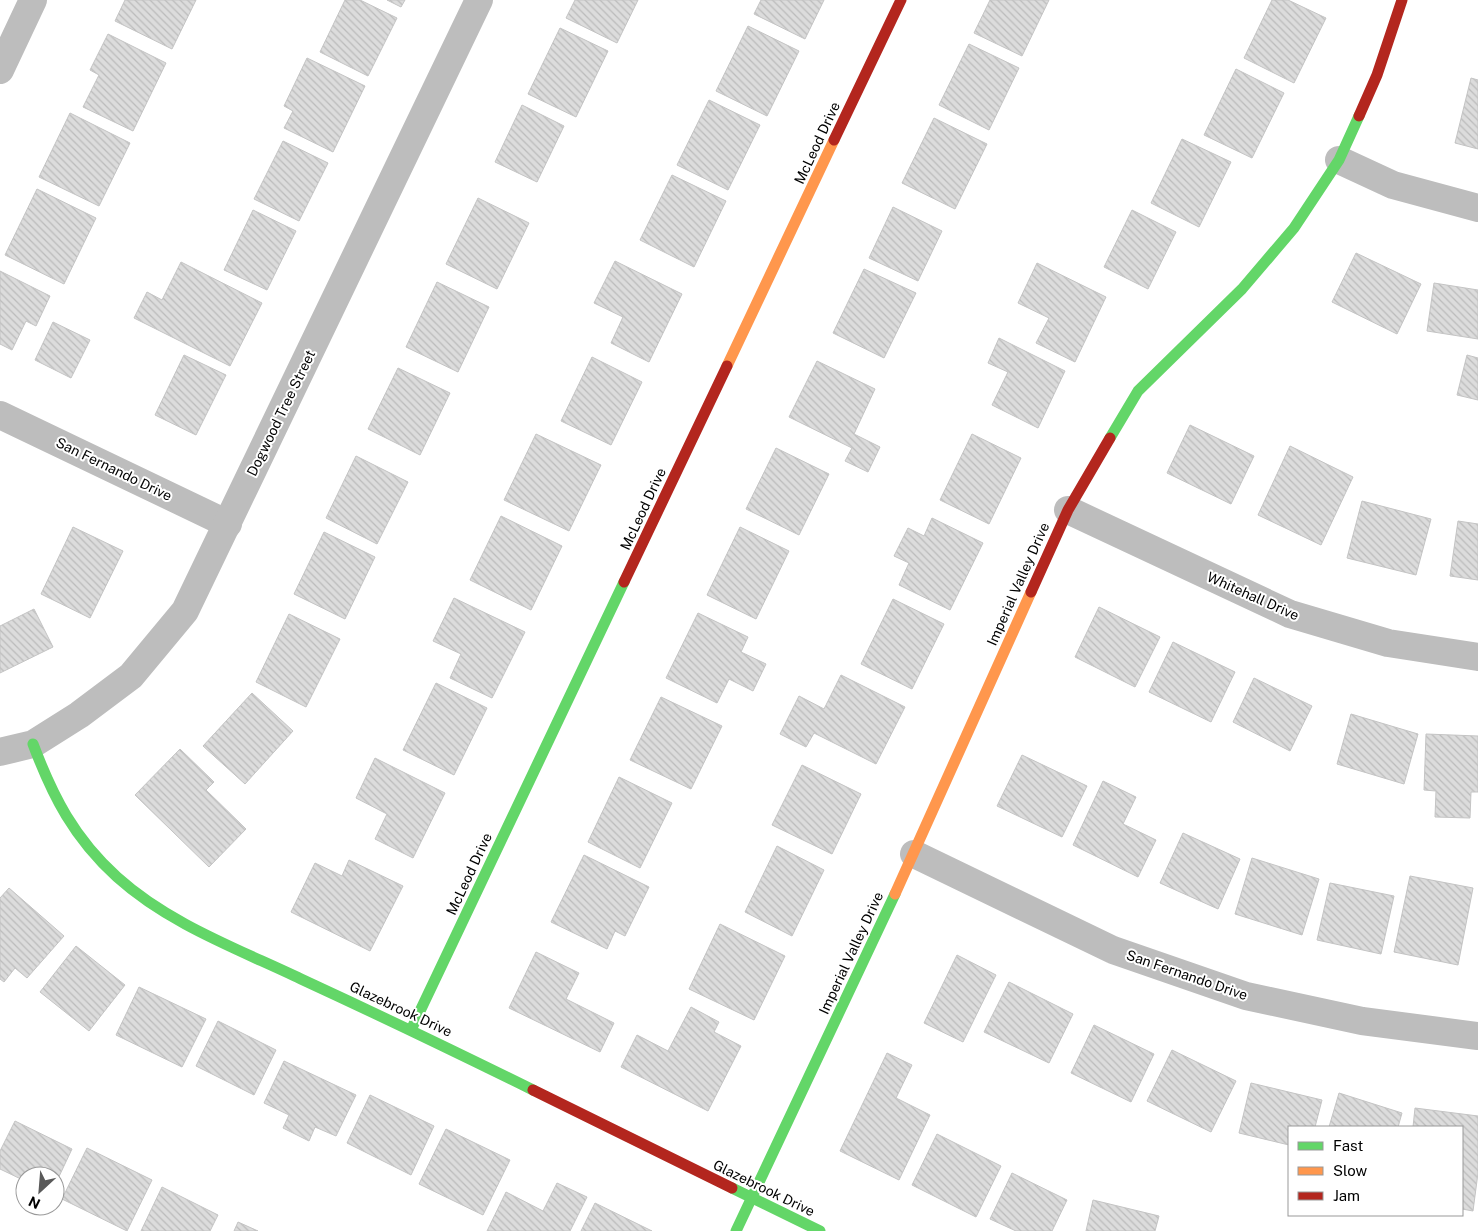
<svg xmlns="http://www.w3.org/2000/svg" width="1478" height="1231" viewBox="0 0 1478 1231" font-family="'Public Sans',sans-serif">
<defs>
<pattern id="building-back-hatch" width="6" height="6" patternUnits="userSpaceOnUse" patternTransform="scale(1.25)"><rect width="6" height="6" fill="#dcdcdc"/><path d="M-1 5l2 2M0 0l6 6M5-1l2 2" fill="none" stroke="#bbb"/></pattern>
</defs>
<rect width="100%" height="100%" fill="#fff"/>
<g fill="url(#building-back-hatch)" stroke="#c4c4c4">
<polygon points="125,0 196,0 172,49 115,21"/>
<polygon points="345,0 360,0 397,18 368,76 320,52"/>
<polygon points="387,0 405,0 401,7"/>
<polygon points="575,0 638,0 617,43 566,18"/>
<polygon points="761,0 824,0 805,39 754,14"/>
<polygon points="990,0 1049,0 1022,56 974,33"/>
<polygon points="1272,0 1288,0 1326,18 1294,83 1244,58"/>
<polygon points="748,26 799,51 767,116 716,91"/>
<polygon points="560,28 608,51 576,117 528,94"/>
<polygon points="108,34 166,63 133,131 83,107 99,75 90,70"/>
<polygon points="969,44 1019,68 989,130 939,105"/>
<polygon points="307,58 365,86 333,152 284,128 293,111 284,106"/>
<polygon points="1236,69 1284,93 1252,158 1204,135"/>
<polygon points="1471,78 1478,80 1478,149 1455,143"/>
<polygon points="709,100 760,125 728,190 677,165"/>
<polygon points="522,105 564,126 537,182 495,162"/>
<polygon points="70,113 130,143 99,206 39,177"/>
<polygon points="934,118 987,144 955,209 902,183"/>
<polygon points="1182,139 1231,162 1199,227 1151,203"/>
<polygon points="283,141 328,163 299,221 254,199"/>
<polygon points="672,175 726,201 694,267 640,240"/>
<polygon points="37,189 96,218 64,284 5,255"/>
<polygon points="478,198 529,223 497,289 446,264"/>
<polygon points="893,207 942,231 918,281 869,258"/>
<polygon points="253,210 296,231 267,290 224,270"/>
<polygon points="1132,210 1176,232 1148,289 1104,267"/>
<polygon points="1356,253 1421,284 1397,334 1332,302"/>
<polygon points="615,261 682,294 649,362 611,343 623,317 594,303"/>
<polygon points="181,262 262,303 230,366 134,318 147,292 162,300"/>
<polygon points="1037,263 1106,297 1075,362 1036,343 1049,318 1018,303"/>
<polygon points="864,269 916,293 884,358 833,333"/>
<polygon points="0,271 50,296 36,326 26,321 12,350 0,344"/>
<polygon points="437,282 489,307 458,372 406,347"/>
<polygon points="1434,283 1478,290 1478,339 1427,331"/>
<polygon points="53,322 90,340 71,378 35,360"/>
<polygon points="999,338 1065,371 1038,428 992,405 1008,372 988,363"/>
<polygon points="184,355 226,375 196,435 155,415"/>
<polygon points="1467,355 1478,358 1478,400 1457,395"/>
<polygon points="592,357 642,382 611,445 561,421"/>
<polygon points="817,361 875,389 854,434 880,447 868,472 845,461 852,448 789,417"/>
<polygon points="398,368 450,393 420,455 368,429"/>
<polygon points="1190,425 1254,456 1231,504 1167,473"/>
<polygon points="536,434 601,465 569,531 504,500"/>
<polygon points="972,434 1021,458 989,524 940,500"/>
<polygon points="1290,446 1353,477 1321,545 1258,515"/>
<polygon points="776,448 829,474 799,535 746,509"/>
<polygon points="356,456 408,482 377,544 326,518"/>
<polygon points="1362,501 1431,519 1416,575 1347,558"/>
<polygon points="501,516 562,546 531,610 470,580"/>
<polygon points="932,518 983,543 950,610 899,585 909,563 894,556 908,528 924,536"/>
<polygon points="1458,521 1478,524 1478,580 1450,576"/>
<polygon points="73,527 123,551 90,618 41,594"/>
<polygon points="740,527 789,551 756,619 707,595"/>
<polygon points="324,532 375,557 345,619 294,594"/>
<polygon points="454,598 525,632 492,698 450,678 461,654 433,641"/>
<polygon points="893,599 944,624 912,689 861,664"/>
<polygon points="1099,607 1160,637 1135,687 1075,657"/>
<polygon points="34,609 53,647 0,673 0,626"/>
<polygon points="698,613 748,637 741,652 766,664 753,691 729,679 717,703 666,678"/>
<polygon points="289,614 340,639 306,707 256,682"/>
<polygon points="1173,642 1235,672 1211,722 1149,692"/>
<polygon points="841,675 905,707 876,764 814,733 806,747 780,734 799,696 824,709"/>
<polygon points="1254,678 1312,706 1290,751 1233,722"/>
<polygon points="436,683 487,708 454,775 403,750"/>
<polygon points="252,693 293,731 245,784 203,746"/>
<polygon points="661,697 722,726 691,789 630,760"/>
<polygon points="1351,714 1418,734 1404,784 1337,764"/>
<polygon points="1426,734 1478,736 1478,792 1471,792 1470,818 1435,817 1436,791 1424,790"/>
<polygon points="180,749 214,782 206,790 246,829 209,867 135,795"/>
<polygon points="1022,755 1087,786 1062,837 997,806"/>
<polygon points="375,758 445,793 413,858 375,839 387,814 356,798"/>
<polygon points="802,765 861,794 832,854 772,825"/>
<polygon points="619,777 672,803 640,868 588,842"/>
<polygon points="1103,781 1136,797 1123,824 1156,840 1138,877 1073,845"/>
<polygon points="1183,833 1240,859 1218,909 1160,883"/>
<polygon points="777,846 824,870 792,936 745,912"/>
<polygon points="584,855 649,887 625,936 615,931 607,949 551,922"/>
<polygon points="1252,858 1319,879 1302,935 1235,914"/>
<polygon points="349,860 403,886 370,951 291,912 315,863 342,876"/>
<polygon points="1410,876 1473,888 1458,965 1394,952"/>
<polygon points="1330,883 1394,896 1381,954 1317,940"/>
<polygon points="9,888 64,936 27,978 15,968 4,982 0,979 0,898"/>
<polygon points="720,924 785,956 754,1020 689,989"/>
<polygon points="76,946 125,985 89,1031 40,992"/>
<polygon points="536,952 579,973 566,999 614,1023 600,1052 509,1008"/>
<polygon points="957,955 996,975 963,1042 924,1023"/>
<polygon points="1009,982 1073,1014 1049,1063 984,1032"/>
<polygon points="139,987 206,1019 182,1067 116,1035"/>
<polygon points="691,1007 719,1022 714,1032 741,1046 708,1111 621,1067 637,1035 668,1051"/>
<polygon points="218,1021 276,1050 254,1095 196,1066"/>
<polygon points="1094,1025 1154,1054 1131,1102 1071,1073"/>
<polygon points="1172,1050 1236,1081 1211,1132 1147,1101"/>
<polygon points="887,1053 912,1065 896,1098 930,1115 899,1180 840,1151"/>
<polygon points="284,1061 356,1095 336,1136 315,1127 309,1141 283,1128 289,1115 264,1103"/>
<polygon points="1251,1083 1322,1100 1315,1127 1289,1127 1289,1145 1239,1133"/>
<polygon points="1339,1093 1402,1113 1398,1127 1329,1127"/>
<polygon points="370,1095 434,1126 411,1175 347,1143"/>
<polygon points="1415,1108 1478,1116 1478,1173 1473,1211 1462,1209 1462,1127 1413,1127"/>
<polygon points="15,1121 72,1149 55,1185 55,1176 25,1176 25,1181 0,1169 0,1151"/>
<polygon points="446,1129 510,1160 483,1215 419,1184"/>
<polygon points="937,1134 1001,1166 976,1217 912,1185"/>
<polygon points="87,1148 152,1180 127,1231 62,1199"/>
<polygon points="1012,1173 1067,1200 1052,1231 1016,1231 990,1219"/>
<polygon points="557,1183 587,1197 570,1231 487,1231 506,1192 543,1211"/>
<polygon points="162,1187 218,1215 210,1231 141,1231"/>
<polygon points="1093,1200 1159,1216 1155,1231 1086,1231"/>
<polygon points="595,1203 652,1231 581,1231"/>
<polygon points="238,1222 258,1231 234,1231"/>
</g>
<g fill="none" stroke-linecap="round" stroke-linejoin="round">
<g stroke="#bdbdbd" stroke-width="28">
<polyline points="0,70 33,0"/>
<polyline points="1339,160 1393,185 1478,208"/>
<polyline points="0,415 228,524"/>
<polyline points="1068,510 1290,614 1388,643 1478,657"/>
<polyline points="0,752 33,744 79,715 131,676 185,611 479,0"/>
<polyline points="914,854 1113,950 1246,996 1362,1021 1478,1036"/>
</g>
<g stroke="#63d668" stroke-width="11">
<polyline points="1110,438 1138,391 1242,289 1294,228 1339,160 1359,116"/>
<path d="M33,744c20,53 41,94 84,133 52,47 121,72 184,102 78,36 155,73 232,111"/>
<polyline points="411,1030 624,582"/>
<polyline points="732,1188 820,1231"/>
<polyline points="736,1231 895,894"/>
</g>
<g stroke="#ff974d" stroke-width="11">
<polyline points="727,366 834,140"/>
<polyline points="895,894 1031,592"/>
</g>
<g stroke="#b3261e" stroke-width="11">
<polyline points="1359,116 1377,75 1402,0"/>
<polyline points="834,140 901,0"/>
<polyline points="624,582 727,366"/>
<polyline points="1031,592 1068,510 1110,438"/>
<polyline points="533,1090 732,1188"/>
</g>
</g>
<g text-anchor="middle" dominant-baseline="central" stroke-width="4" stroke-linejoin="round" paint-order="stroke">
<g font-size="14" fill="#000" stroke="#fff">
<text transform="translate(817 143) rotate(-65)">McLeod Drive</text>
<text transform="translate(281 413) rotate(-64)">Dogwood Tree Street</text>
<text transform="translate(114 469) rotate(26)">San Fernando Drive</text>
<text transform="translate(643 509) rotate(-65)">McLeod Drive</text>
<text transform="translate(1018 584) rotate(-66)">Imperial Valley Drive</text>
<text transform="translate(1253 596) rotate(24)">Whitehall Drive</text>
<text transform="translate(469 874) rotate(-65)">McLeod Drive</text>
<text transform="translate(851 953) rotate(-65)">Imperial Valley Drive</text>
<text transform="translate(1187 975) rotate(19)">San Fernando Drive</text>
<text transform="translate(401 1009) rotate(25)">Glazebrook Drive</text>
<text transform="translate(764 1188) rotate(26)">Glazebrook Drive</text>
</g>
</g>
<rect x="1288" y="1126" width="175" height="90" fill="#ffffff" stroke="#999999"/>
<rect x="1298" y="1142" width="25" height="8" fill="#63d668" stroke="#999999"/>
<text x="1333" y="1151" font-size="15" fill="#000000">Fast</text>
<rect x="1298" y="1167" width="25" height="8" fill="#ff974d" stroke="#999999"/>
<text x="1333" y="1176" font-size="15" fill="#000000">Slow</text>
<rect x="1298" y="1192" width="25" height="8" fill="#b3261e" stroke="#999999"/>
<text x="1333" y="1201" font-size="15" fill="#000000">Jam</text>
<g transform="translate(40 1191) rotate(206)"><circle r="24" fill="#ffffff" stroke="#999999"/>
<path d="M0-4L9 19L0 12L-9 19Z" fill="#595959"/>
<text y="-8" font-size="14" font-weight="bold" text-anchor="middle" fill="#000000">N</text>
</g>
</svg>
